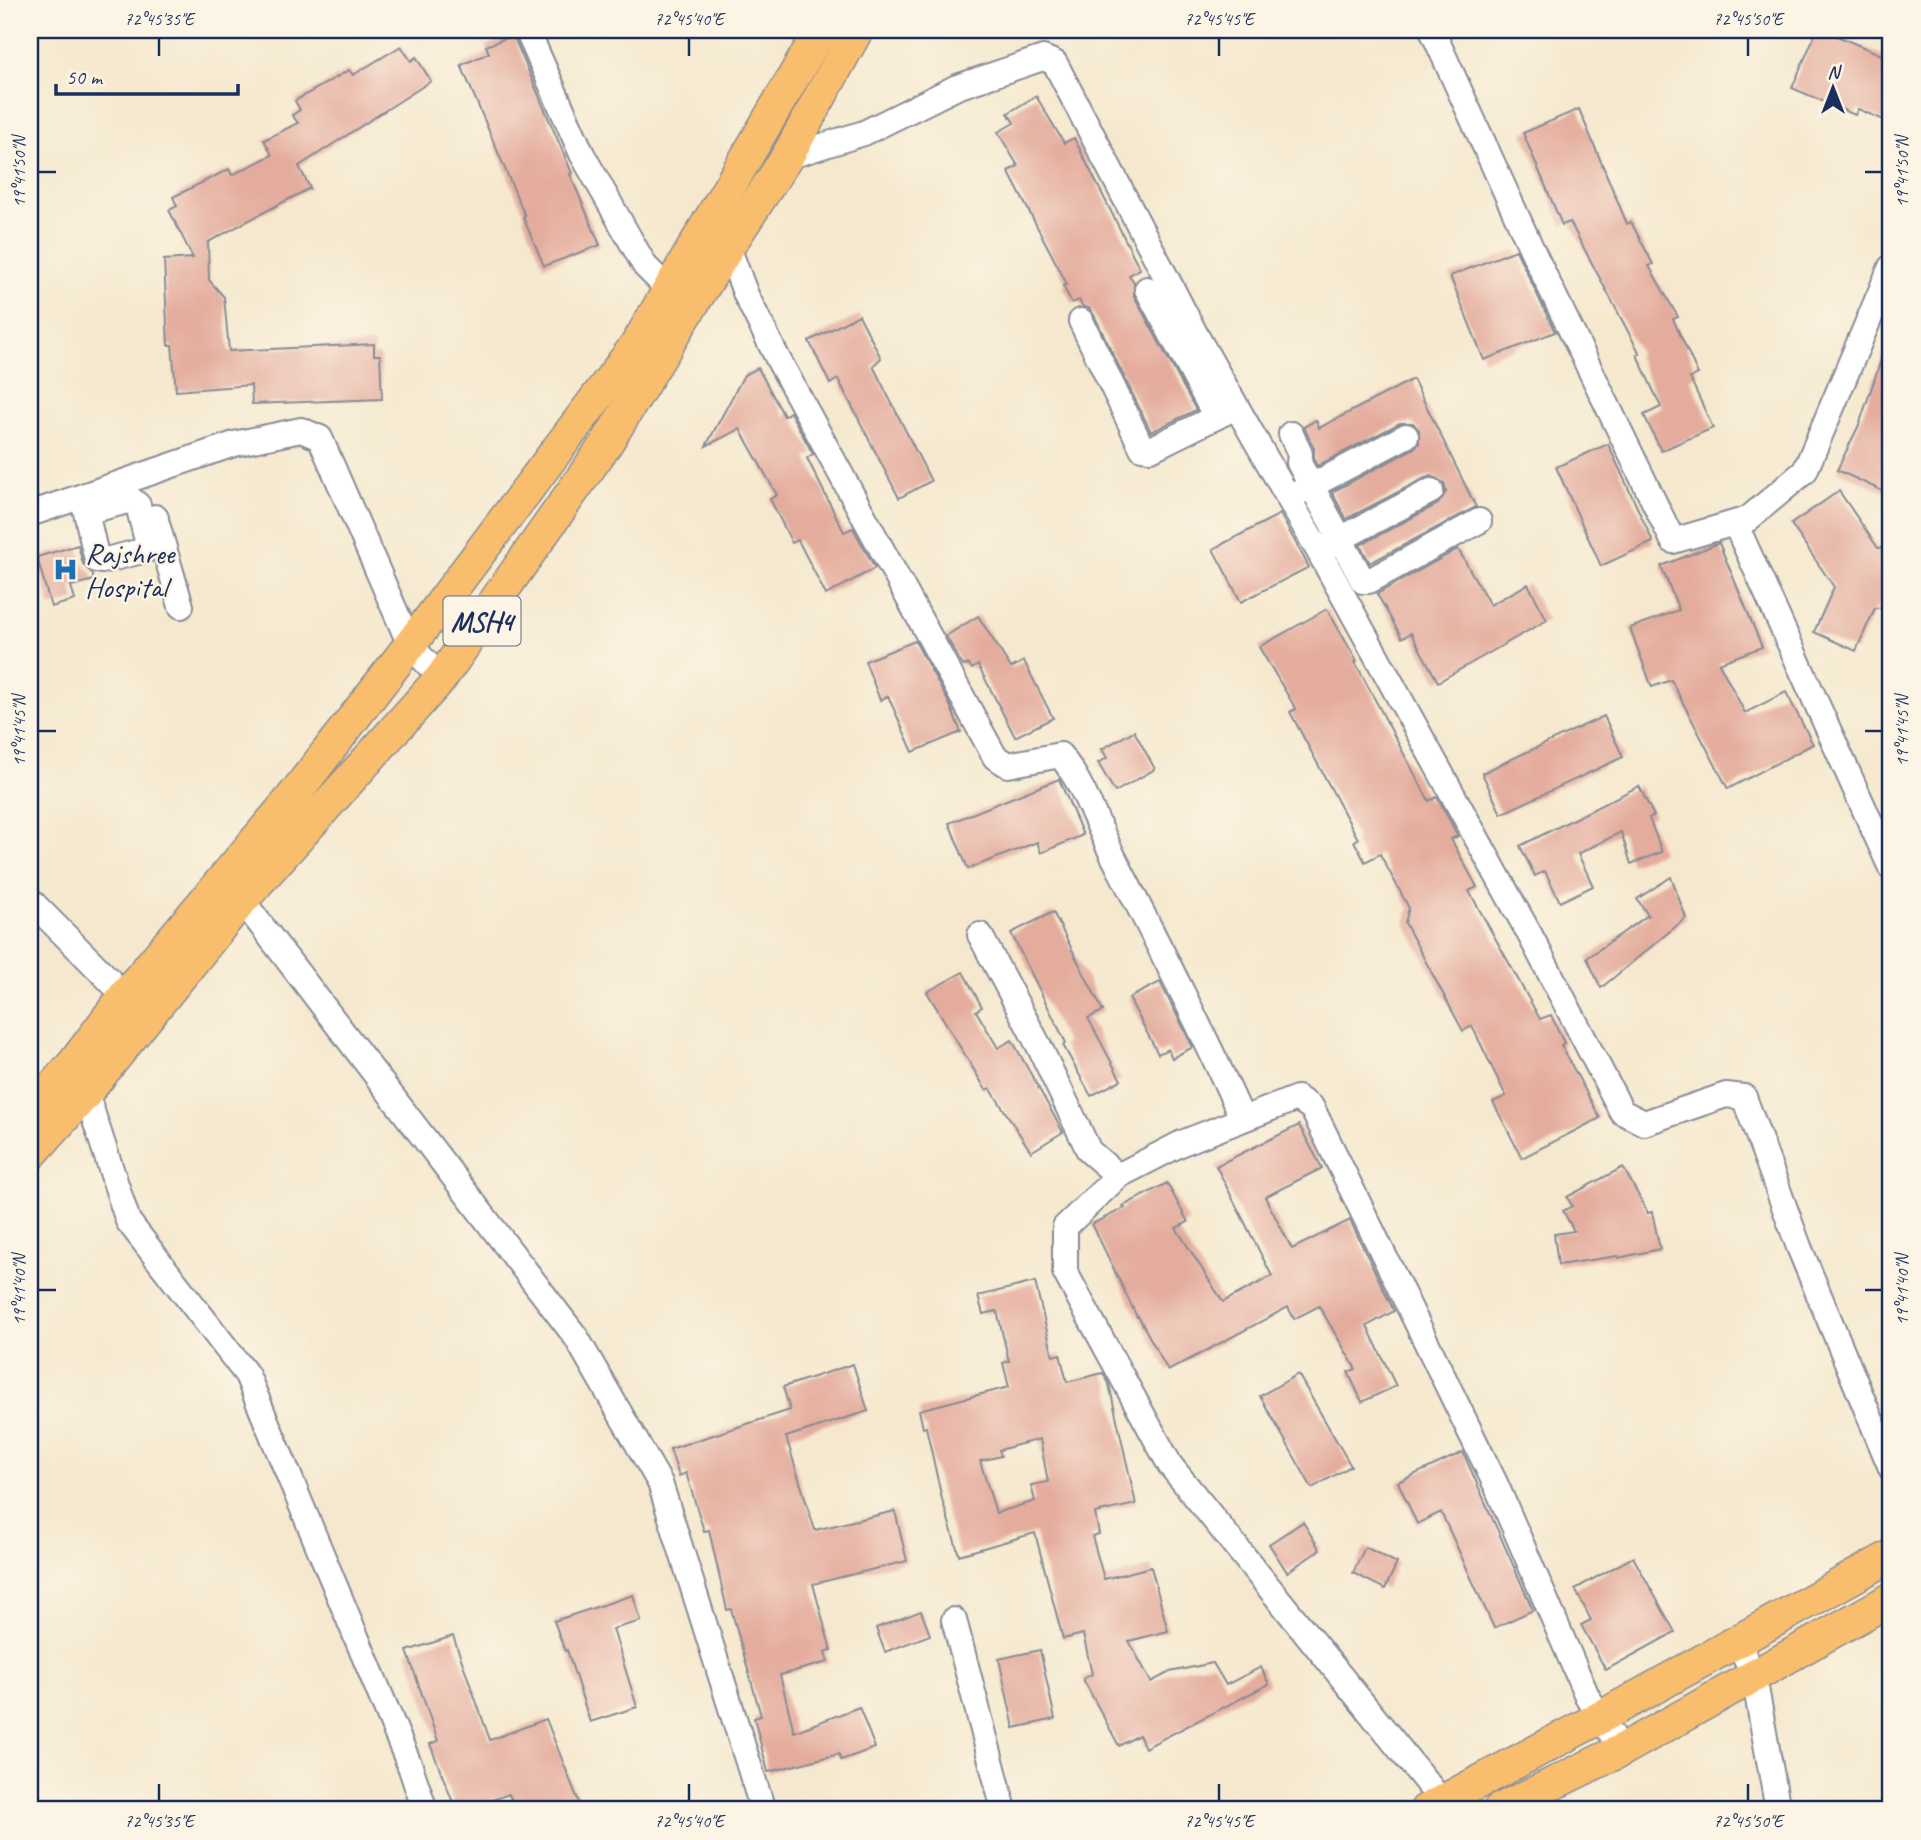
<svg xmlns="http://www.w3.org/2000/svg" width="1921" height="1840" viewBox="0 0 1921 1840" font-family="Caveat,sans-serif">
<rect width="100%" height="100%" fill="#fcf5e5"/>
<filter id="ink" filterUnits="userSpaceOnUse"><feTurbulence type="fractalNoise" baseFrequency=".0143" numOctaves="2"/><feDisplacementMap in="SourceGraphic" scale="14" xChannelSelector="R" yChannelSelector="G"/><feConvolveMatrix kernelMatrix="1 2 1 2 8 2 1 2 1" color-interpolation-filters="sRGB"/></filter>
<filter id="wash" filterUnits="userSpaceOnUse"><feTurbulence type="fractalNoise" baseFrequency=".00686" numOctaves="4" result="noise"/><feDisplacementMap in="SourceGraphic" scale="28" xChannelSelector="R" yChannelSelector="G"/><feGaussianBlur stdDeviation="1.57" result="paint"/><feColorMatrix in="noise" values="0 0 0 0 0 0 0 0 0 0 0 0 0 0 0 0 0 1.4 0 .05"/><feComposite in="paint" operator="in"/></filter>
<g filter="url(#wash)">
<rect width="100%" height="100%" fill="#f5e8ce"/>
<g id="blocks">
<g fill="#e4ac9d" fill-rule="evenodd">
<polygon points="1817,30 1823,30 1891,59 1891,123 1858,109 1855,115 1792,88"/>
<polygon points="513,35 572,173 570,174 600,245 544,266 523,217 525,216 461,65 489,53 486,46"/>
<polygon points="401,46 411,61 416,57 431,81 299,166 310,188 208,242 209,280 224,297 229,351 374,344 374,355 380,355 382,399 252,404 251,385 176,391 172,345 168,345 164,260 193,258 169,210 177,206 173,197 229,169 232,175 272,155 264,140 298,123 292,115 300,110 295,101 349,70 353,75"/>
<polygon points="1036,96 1064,143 1074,138 1140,269 1129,275 1134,282 1134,296 1196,410 1151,432 1094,315 1089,308 1082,306 1079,300 1072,303 1063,286 1067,284 1008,171 1018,166 998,132 1014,123 1008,113"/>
<polygon points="1579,109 1627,224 1631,222 1653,264 1649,266 1678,317 1673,319 1698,374 1690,378 1713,428 1661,451 1644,415 1661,407 1637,355 1640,354 1570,222 1562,225 1523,133"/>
<polygon points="1516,250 1555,332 1484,360 1450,276"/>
<polygon points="859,315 881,358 873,366 931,481 899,498 838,379 830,384 809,341"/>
<polygon points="1888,339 1891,340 1891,495 1837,470 1859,425"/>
<polygon points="758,368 784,416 790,412 813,454 807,458 844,532 853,528 875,568 826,595 798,540 792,543 770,499 777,495 740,429 706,446 744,375"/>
<polygon points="1413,379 1476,507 1370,563 1360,545 1438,504 1446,492 1444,483 1432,476 1425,478 1346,519 1332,492 1413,449 1419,443 1419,430 1413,423 1400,423 1317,466 1314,460 1314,448 1304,427 1316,420 1319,428"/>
<polygon points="1608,444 1653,542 1601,566 1556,467"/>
<polygon points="1839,491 1878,548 1891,547 1891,607 1875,608 1856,651 1814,632 1834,587 1791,524"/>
<polygon points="1280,514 1309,567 1241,602 1213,549"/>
<polygon points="1719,543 1762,647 1719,663 1745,713 1786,692 1813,744 1728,789 1671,680 1652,687 1630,628 1679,610 1661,566"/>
<polygon points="78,545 83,564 92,573 94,580 71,586 75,600 51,607 37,557"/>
<polygon points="1458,549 1490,605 1528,584 1547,620 1438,682 1411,633 1402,638 1377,594"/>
<polygon points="1327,609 1357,661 1355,662 1429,801 1437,797 1458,836 1451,839 1477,887 1469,891 1540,1019 1551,1015 1564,1043 1561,1045 1600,1118 1522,1158 1493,1102 1506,1096 1472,1026 1463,1031 1405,923 1409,908 1380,854 1365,862 1354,841 1358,839 1290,712 1296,709 1259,647"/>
<polygon points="978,616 1011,668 1024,661 1053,718 1015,737 978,665 972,669 969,664 963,666 946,636"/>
<polygon points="915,641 949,703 961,732 913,752 888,696 880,700 865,661"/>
<polygon points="1604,716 1623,757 1501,814 1482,773"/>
<polygon points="1134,731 1155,769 1115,792 1098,763 1107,758 1102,749"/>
<polygon points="1059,779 1083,835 1041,853 1037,842 968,869 949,823"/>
<polygon points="1639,786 1654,816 1649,818 1662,852 1631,864 1621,832 1578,854 1593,886 1560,902 1545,871 1535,876 1520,846"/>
<polygon points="1671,877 1686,918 1601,988 1587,958 1648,915 1637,899"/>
<polygon points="1053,912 1103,1011 1088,1018 1121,1080 1091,1096 1063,1045 1066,1043 1011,933"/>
<polygon points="963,972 982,1007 976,1011 998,1048 1012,1040 1063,1132 1031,1152 990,1088 986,1090 927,992"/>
<polygon points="1160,982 1193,1047 1172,1058 1168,1049 1158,1054 1129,998"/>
<polygon points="1299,1125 1322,1168 1265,1197 1292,1249 1350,1220 1394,1311 1367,1326 1396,1386 1362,1402 1348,1372 1356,1369 1319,1306 1294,1319 1288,1307 1168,1371 1138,1316 1137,1317 1092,1224 1125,1208 1123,1206 1167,1183 1188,1222 1176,1228 1223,1302 1272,1276 1216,1166"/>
<polygon points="1623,1167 1648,1213 1652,1212 1660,1249 1618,1258 1618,1256 1558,1265 1554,1234 1574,1231 1563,1211 1572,1206 1567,1197"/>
<path d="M1035,1282l18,74 7,-2 7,28 36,-9 6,11 27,120 -41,9 4,21 -7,2 12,43 47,-12 17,64 -39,10 22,41 19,-10 43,-9 13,22 35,-18 8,17 -124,64 -6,-13 -20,11 -36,-67 9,-5 -9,-40 -20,5 -28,-106 -76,22 -17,-56 -16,-72 -3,1 -4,-18 90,-23 -6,-24 6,-2 -12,-50 -14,3 -5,-18zM1040,1439l8,43 -17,3 4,16 -39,12 -16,-52 21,-5 -2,-6z"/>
<polygon points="853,1364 868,1411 786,1437 815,1530 895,1511 907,1561 813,1584 831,1650 825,1652 828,1662 780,1675 794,1732 859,1707 875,1748 841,1760 839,1754 768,1772 754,1718 761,1716 731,1609 727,1610 709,1530 704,1531 686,1473 679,1476 670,1449 790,1410 783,1387"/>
<polygon points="1298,1374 1351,1466 1312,1488 1260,1396"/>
<polygon points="1463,1452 1533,1610 1494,1628 1441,1512 1417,1524 1398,1482"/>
<polygon points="1303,1522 1320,1550 1287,1572 1269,1544"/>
<polygon points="1365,1547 1397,1563 1385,1589 1353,1573"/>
<polygon points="1633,1557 1675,1632 1606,1670 1581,1625 1591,1620 1575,1589"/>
<polygon points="633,1595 641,1621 613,1629 637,1707 590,1722 567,1650 565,1651 554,1621"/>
<polygon points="921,1611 930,1635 885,1652 876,1628"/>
<polygon points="453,1636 490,1740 546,1719 582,1810 516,1810 509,1794 465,1810 456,1810 430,1744 438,1741 407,1651"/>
<polygon points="1040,1650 1055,1719 1014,1728 999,1659"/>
</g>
</g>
</g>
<g filter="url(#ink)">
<use href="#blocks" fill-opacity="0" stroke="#888c96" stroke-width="2"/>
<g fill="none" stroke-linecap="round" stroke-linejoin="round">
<defs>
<g id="minor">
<polyline points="527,30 582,154 645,266 669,290"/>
<polyline points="1432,30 1533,252 1673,541 1748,519 1805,471 1891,267"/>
<polyline points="787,157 864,133 957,87 1043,58 1055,63 1198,339 1318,550 1530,935 1622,1112 1644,1123 1726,1095 1744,1097 1799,1247 1891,1468"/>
<path d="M722,237l6,10 18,48 32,64 217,398 13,8 52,-10c23,28 36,67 52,99 45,88 90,175 130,264"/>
<polyline points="1147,289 1216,417"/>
<polyline points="1081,321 1142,448 1151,449 1236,407"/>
<polyline points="1291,434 1300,454 1299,463 1363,581 1369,581 1479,521"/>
<polyline points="1298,493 1406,436"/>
<polyline points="30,514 234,444 301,430 320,438 410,645 441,678"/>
<polyline points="155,517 181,606"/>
<polyline points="142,521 138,505 132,500 86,512 97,560 102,561 146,550 148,544 142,521 156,518"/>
<polyline points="1735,523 1891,868"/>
<polyline points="1325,547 1431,491"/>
<polyline points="30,900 135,1006"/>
<polyline points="242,900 576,1337 660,1483 763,1810"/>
<polyline points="980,935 1039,1046 1089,1151 1118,1176 1182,1143 1297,1098 1312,1108 1496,1485 1587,1696 1622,1750"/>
<polyline points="86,1093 128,1221 247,1375 410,1766 425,1810"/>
<polyline points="1118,1176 1065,1227 1065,1272 1170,1465 1449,1810"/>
<polyline points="954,1620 1004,1810"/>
<polyline points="1738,1642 1754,1677 1778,1810"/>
</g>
<g id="major">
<polyline points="30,1111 74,1063 125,995 291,799 410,645 637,344 821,30"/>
<polyline points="30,1155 86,1093 242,900 441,678 606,444 728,247 787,157 857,30"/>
<polyline points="1426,1810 1601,1717 1891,1556"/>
<polyline points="1499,1810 1622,1750 1891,1599"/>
</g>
</defs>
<use href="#minor" stroke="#888c96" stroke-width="28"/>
<use href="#major" stroke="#888c96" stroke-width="35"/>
<use href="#minor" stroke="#fff" stroke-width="24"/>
<use href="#major" stroke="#f9be6d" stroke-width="32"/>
</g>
</g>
<path fill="none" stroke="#1b2f5e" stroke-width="2.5" d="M159,38v18M689,38v18M1219,38v18M1748,38v18M38,172h18M1865,172h17M38,731h18M1865,731h17M38,1290h18M1865,1290h17M159,1784v17M689,1784v17M1219,1784v17M1748,1784v17"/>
<defs>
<symbol id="hospital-bare" viewBox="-9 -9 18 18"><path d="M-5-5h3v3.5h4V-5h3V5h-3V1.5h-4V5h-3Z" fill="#1f6fb2" stroke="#fcf5e5" stroke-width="2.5" paint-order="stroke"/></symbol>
</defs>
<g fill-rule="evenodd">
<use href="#hospital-bare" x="48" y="552" width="35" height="35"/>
</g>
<g text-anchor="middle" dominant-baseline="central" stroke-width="5" stroke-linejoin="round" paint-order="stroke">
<rect fill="#fcf5e5" stroke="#5e6a86" stroke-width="2" x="443.5" y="596.5" width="77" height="49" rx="5"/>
<g font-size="28" font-weight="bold" fill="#1b2f5e">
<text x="482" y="621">MSH4</text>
</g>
<g font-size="30" fill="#1b2f5e" stroke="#fcf5e5" text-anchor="start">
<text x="85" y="553">Rajshree<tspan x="85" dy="34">Hospital</tspan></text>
</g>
</g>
<rect width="1921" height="1840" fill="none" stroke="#fcf5e5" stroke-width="77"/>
<g transform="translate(1833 88)" stroke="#fcf5e5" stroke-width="5" paint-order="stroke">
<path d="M0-5L12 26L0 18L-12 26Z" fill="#1b2f5e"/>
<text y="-10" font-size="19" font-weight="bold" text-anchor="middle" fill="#1b2f5e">N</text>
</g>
<path d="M56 84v10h182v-10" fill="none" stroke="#1b2f5e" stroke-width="3.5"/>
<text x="66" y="84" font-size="21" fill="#1b2f5e" stroke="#fcf5e5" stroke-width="5" paint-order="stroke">50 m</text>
<rect x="38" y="38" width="1844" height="1763" fill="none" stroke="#1b2f5e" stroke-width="2.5"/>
<g font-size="18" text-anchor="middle" fill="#1b2f5e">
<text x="159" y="25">72°45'35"E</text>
<text x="689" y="25">72°45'40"E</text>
<text x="1219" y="25">72°45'45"E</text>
<text x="1748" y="25">72°45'50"E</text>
<text transform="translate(19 172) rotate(-90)" y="6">19°41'50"N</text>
<text transform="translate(1902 172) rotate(-90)" y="6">19°41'50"N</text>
<text transform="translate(19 731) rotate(-90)" y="6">19°41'45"N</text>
<text transform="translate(1902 731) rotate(-90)" y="6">19°41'45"N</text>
<text transform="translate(19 1290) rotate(-90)" y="6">19°41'40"N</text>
<text transform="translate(1902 1290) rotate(-90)" y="6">19°41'40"N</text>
<text x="159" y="1827">72°45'35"E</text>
<text x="689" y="1827">72°45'40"E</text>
<text x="1219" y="1827">72°45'45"E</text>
<text x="1748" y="1827">72°45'50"E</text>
</g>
</svg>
